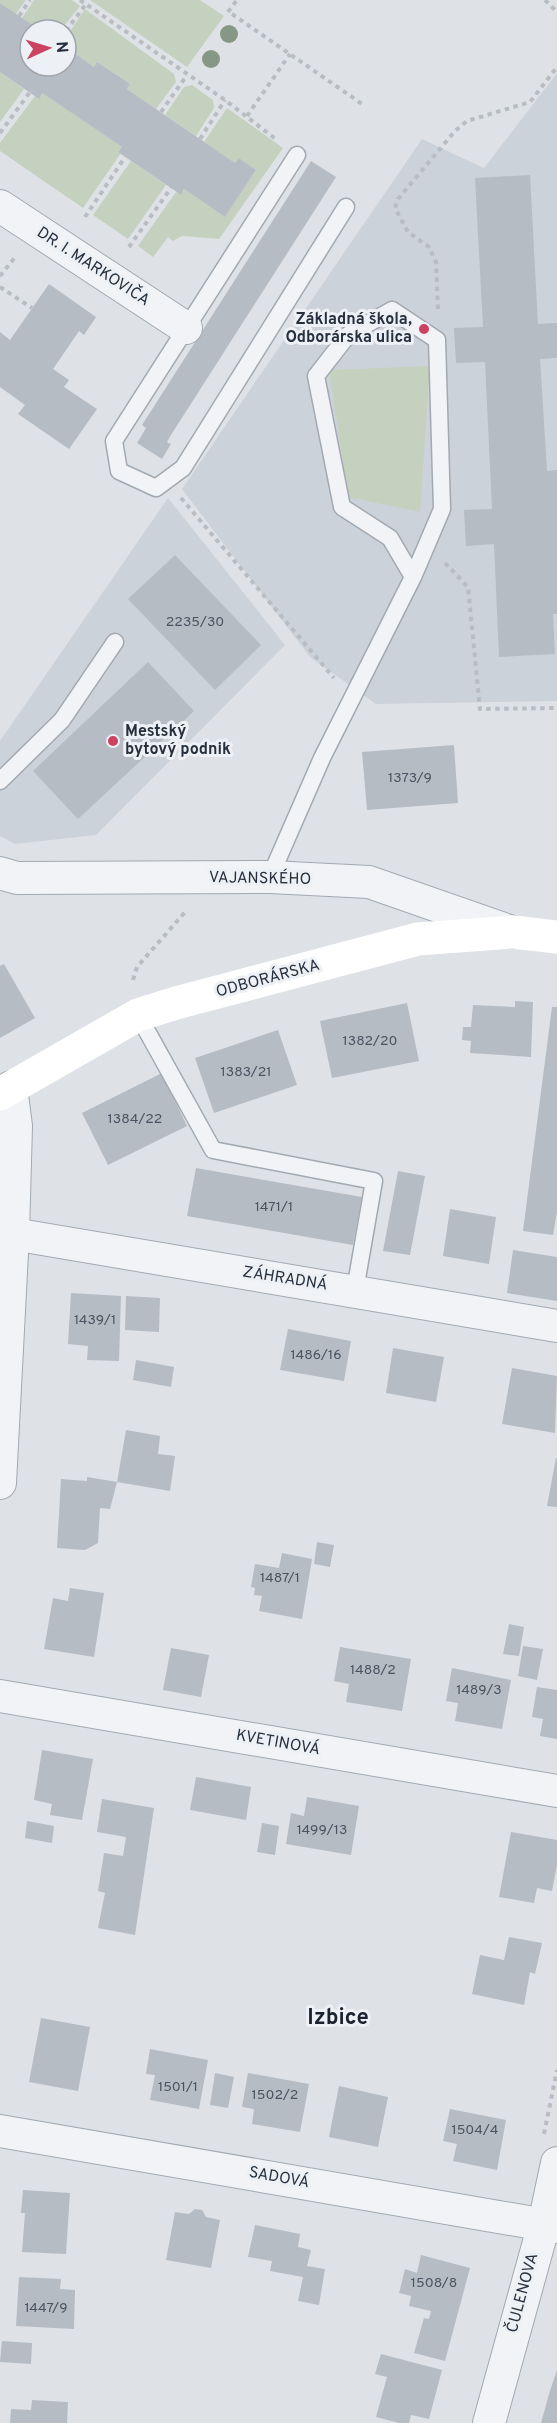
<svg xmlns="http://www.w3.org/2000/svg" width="557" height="2423" viewBox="0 0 557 2423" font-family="Overpass,sans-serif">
<rect width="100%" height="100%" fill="#dee2e7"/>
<g fill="#ccd2d9">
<polygon points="557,73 557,701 376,704 310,657 182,489 422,139 484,168"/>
<polygon points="168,498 285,645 96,835 15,844 0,836 0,741"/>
</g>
<g fill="#c5d1bf">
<polygon points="0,0 26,0 16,14 0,3"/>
<polygon points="34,0 72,0 80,6 61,30 40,30 22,18"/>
<polygon points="90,0 200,0 224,16 187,67"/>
<polygon points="85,9 174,74 176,82 156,109 127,89 130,84 97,62 94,67 66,47 66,37"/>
<polygon points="0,72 24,89 0,122"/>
<polygon points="192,85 213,100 214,108 196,136 165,115 184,87"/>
<polygon points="42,93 122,147 118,152 121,153 83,208 0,151 0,143 35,96 39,98"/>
<polygon points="227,108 283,148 219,239 182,236 173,241 168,237 153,257 138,246 176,192 181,194 184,189 225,217 256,170 239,158 235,163 204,142"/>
<polygon points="131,161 166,185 128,239 93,215"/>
<polygon points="430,366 420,512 348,497 329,370"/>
</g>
<g fill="#b5bcc4">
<polygon points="0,3 40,30 30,30 30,66 66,66 66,47 94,67 97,62 130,84 127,89 156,109 235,163 239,158 256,170 225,217 184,189 181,195 171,188 118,152 122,147 42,93 39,99 0,72"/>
<polygon points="311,161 336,177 171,435 167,442 171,444 162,459 137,443 146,428 142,425"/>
<polygon points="530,175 538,324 557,323 557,358 540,359 547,471 557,470 557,614 553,614 555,654 499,657 494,544 466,546 464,510 492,509 485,362 456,363 454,328 483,327 475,178"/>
<polygon points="49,284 96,317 84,335 79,331 53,369 69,380 64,387 97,409 69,449 18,414 25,405 0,387 0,332 10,340"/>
<polygon points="175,555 261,645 215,690 128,599"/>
<polygon points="148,662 194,711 78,819 33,771"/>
<polygon points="454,745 458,803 367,810 362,752"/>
<polygon points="4,964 35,1018 0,1038 0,966"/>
<polygon points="515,1001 533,1002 531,1057 470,1053 471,1041 462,1040 463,1027 471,1027 473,1005 515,1007"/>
<polygon points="407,1003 419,1061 332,1078 320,1021"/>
<polygon points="552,1007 557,1007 557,1212 553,1235 523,1231"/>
<polygon points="278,1030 297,1085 214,1113 195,1058"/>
<polygon points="162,1073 187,1126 108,1165 82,1113"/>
<polygon points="196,1168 362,1197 353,1245 187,1216"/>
<polygon points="398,1171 425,1176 410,1255 383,1251"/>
<polygon points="450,1209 496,1217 489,1264 443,1256"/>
<polygon points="513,1250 557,1257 557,1301 507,1293"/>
<polygon points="71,1293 121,1296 119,1361 87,1360 88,1346 68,1344"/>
<polygon points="126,1296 160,1298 159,1332 125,1330"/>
<polygon points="288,1329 351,1341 344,1381 280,1370"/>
<polygon points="393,1348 444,1357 436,1402 386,1393"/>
<polygon points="136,1360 174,1367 171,1387 133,1380"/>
<polygon points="512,1368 557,1376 555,1433 502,1424"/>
<polygon points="126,1430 160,1436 158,1454 175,1456 170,1491 117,1482"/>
<polygon points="556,1458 557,1458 557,1507 547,1506"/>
<polygon points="87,1477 117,1482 110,1509 100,1508 98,1543 85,1550 57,1548 61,1479 87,1481"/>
<polygon points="317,1542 334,1545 330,1567 314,1564"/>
<polygon points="282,1553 312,1559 302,1619 259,1611 262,1596 254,1595 255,1588 251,1587 255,1564 279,1568"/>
<polygon points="70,1588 104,1593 94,1657 44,1649 53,1598 68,1601"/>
<polygon points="509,1624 524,1627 519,1656 503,1654"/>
<polygon points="523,1646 543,1649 537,1680 518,1676"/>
<polygon points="340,1647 411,1659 402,1711 346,1702 349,1684 334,1681"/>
<polygon points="171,1648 209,1655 201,1697 163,1690"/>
<polygon points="452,1668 511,1680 502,1729 455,1721 458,1703 446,1701"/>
<polygon points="537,1687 557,1690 557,1739 540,1736 543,1719 532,1717"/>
<polygon points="42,1750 93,1759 82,1820 50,1815 52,1804 34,1800"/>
<polygon points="196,1777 251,1787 246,1820 190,1810"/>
<polygon points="307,1797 359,1806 351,1855 286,1844 291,1813 304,1816"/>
<polygon points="102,1799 154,1808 135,1935 98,1928 105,1893 98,1891 104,1853 123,1856 126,1837 97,1832"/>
<polygon points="27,1821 54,1826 52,1843 25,1838"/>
<polygon points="262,1823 279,1826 275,1855 257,1852"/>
<polygon points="511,1832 557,1840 557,1865 552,1891 537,1888 534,1903 499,1897"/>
<polygon points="509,1937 542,1943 535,1974 530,1972 524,2005 472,1994 480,1955 504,1960"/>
<polygon points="41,2018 90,2027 78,2091 29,2082"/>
<polygon points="150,2049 208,2060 199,2109 150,2100 155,2075 146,2074"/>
<polygon points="215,2073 234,2077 228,2108 210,2105"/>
<polygon points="248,2073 309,2084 300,2132 252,2124 254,2109 242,2107"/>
<polygon points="339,2086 388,2097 378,2147 329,2137"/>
<polygon points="450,2109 506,2120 497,2170 453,2161 457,2144 443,2141"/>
<polygon points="23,2190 70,2193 66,2254 22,2252 25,2213 21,2213"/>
<polygon points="195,2209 202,2210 206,2217 220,2220 211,2268 166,2260 175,2212 189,2214"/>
<polygon points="255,2225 300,2234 298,2247 311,2250 307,2266 325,2269 319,2305 298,2301 303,2277 270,2271 272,2261 248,2257"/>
<polygon points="421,2255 470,2268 445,2361 414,2353 424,2318 429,2319 431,2311 409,2306 411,2296 399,2293 405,2269 417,2273"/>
<polygon points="19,2277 61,2279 60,2289 75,2290 74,2329 16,2326"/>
<polygon points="2,2341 32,2343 31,2364 0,2362"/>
<polygon points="381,2354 442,2370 429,2419 411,2415 409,2423 399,2423 376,2417 387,2377 375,2374"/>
<polygon points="557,2370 557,2423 541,2423 549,2394"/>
<polygon points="32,2400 68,2402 67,2423 10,2423 11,2409 31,2410"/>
</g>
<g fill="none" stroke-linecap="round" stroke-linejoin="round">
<defs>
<g id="service">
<polyline points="297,155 114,441 119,471 156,488 183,468 346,207"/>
<polyline points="0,781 62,720 115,642"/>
<polyline points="270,877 322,758 413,577 442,509 437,340 392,310 348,335 316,376 342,507 390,538 413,577"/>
<polyline points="138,1015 213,1150 374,1181 355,1290"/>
</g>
<g id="minor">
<polyline points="0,206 186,328"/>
<polyline points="0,873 17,878 270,877 369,882 512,932"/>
<polyline points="13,1234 557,1326"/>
<polyline points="0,1483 13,1234 16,1126 11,1087"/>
<polyline points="0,1696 557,1791"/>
<polyline points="0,2131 557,2227"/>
<polyline points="489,2423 544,2224 557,2163"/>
</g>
</defs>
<use href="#service" stroke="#a3a9b1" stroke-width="19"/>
<use href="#minor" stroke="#a3a9b1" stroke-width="34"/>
<g stroke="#b8bdc2" stroke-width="4" stroke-dasharray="4.5 4.5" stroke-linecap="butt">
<polyline points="80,0 225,100 277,140"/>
<polyline points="545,0 557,12"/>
<polyline points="228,12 237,0"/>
<polyline points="232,14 365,106"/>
<polyline points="19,16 30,0"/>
<polyline points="66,31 86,4"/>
<polyline points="161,112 187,75"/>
<polyline points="247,116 290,54"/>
<polyline points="0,133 30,92"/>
<polyline points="200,139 225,100"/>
<polyline points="85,217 125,157"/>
<polyline points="129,247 171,188"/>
<polyline points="0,276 16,256"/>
<polyline points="0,287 32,308"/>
<polyline points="438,309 436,262 429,247 408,232 395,208 398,199 455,131 467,121 530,102 557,67"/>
<polyline points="181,498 334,678"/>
<polyline points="445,563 468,587 480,709 557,708"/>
<polyline points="133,980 137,967 186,911"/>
<polyline points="544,2134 557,2070"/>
</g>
<use href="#service" stroke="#f1f3f6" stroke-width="16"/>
<use href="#minor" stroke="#f1f3f6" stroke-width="32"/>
<polyline stroke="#fff" stroke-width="33" points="0,1094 138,1015 176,1003 418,939 513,932 557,937"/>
</g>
<g fill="#879785">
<circle cx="229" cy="34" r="9"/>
<circle cx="211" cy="59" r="9"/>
</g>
<g fill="#cc4362" stroke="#edf1f5" stroke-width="2">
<circle cx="424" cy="329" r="6"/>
<circle cx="113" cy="741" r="6"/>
</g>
<g text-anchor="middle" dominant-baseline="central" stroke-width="6" stroke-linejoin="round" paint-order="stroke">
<g font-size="14" fill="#4a5460">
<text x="195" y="622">2235/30</text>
<text x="410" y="778">1373/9</text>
<text x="370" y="1041">1382/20</text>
<text x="246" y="1072">1383/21</text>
<text x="135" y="1119">1384/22</text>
<text x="274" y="1207">1471/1</text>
<text x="95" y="1320">1439/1</text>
<text x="316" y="1355">1486/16</text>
<text x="280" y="1578">1487/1</text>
<text x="373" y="1670">1488/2</text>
<text x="479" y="1690">1489/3</text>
<text x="322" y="1830">1499/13</text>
<text x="178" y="2087">1501/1</text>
<text x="275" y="2095">1502/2</text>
<text x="475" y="2130">1504/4</text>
<text x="434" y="2283">1508/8</text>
<text x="46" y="2308">1447/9</text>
</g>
<g font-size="16" fill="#27313e" stroke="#edf1f5">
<text transform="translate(93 267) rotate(33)">DR. I. MARKOVIČA</text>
<text transform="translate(260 879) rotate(1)">VAJANSKÉHO</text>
<text transform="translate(268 979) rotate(-15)">ODBORÁRSKA</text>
<text transform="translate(285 1279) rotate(9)">ZÁHRADNÁ</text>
<text transform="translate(278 1743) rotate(10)">KVETINOVÁ</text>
<text transform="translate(279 2178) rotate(10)">SADOVÁ</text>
<text transform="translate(523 2293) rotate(-75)">ČULENOVA</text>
</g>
<g font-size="16" font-weight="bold" fill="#27313e" stroke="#edf1f5" text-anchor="end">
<text x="412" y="320">Základná škola,<tspan x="412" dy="18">Odborárska ulica</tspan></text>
<text x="125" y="732" text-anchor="start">Mestský<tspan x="125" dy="18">bytový podnik</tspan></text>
</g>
<g font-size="22" font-weight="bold" fill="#1a222f" stroke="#edf1f5">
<text x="338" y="2018">Izbice</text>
</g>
</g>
<g transform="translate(48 48) rotate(86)"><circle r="28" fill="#edf1f5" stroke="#9ea4ac" stroke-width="1.5"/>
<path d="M0-4.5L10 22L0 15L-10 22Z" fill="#cc4362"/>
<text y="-9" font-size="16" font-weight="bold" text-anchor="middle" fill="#27313e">N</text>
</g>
</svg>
